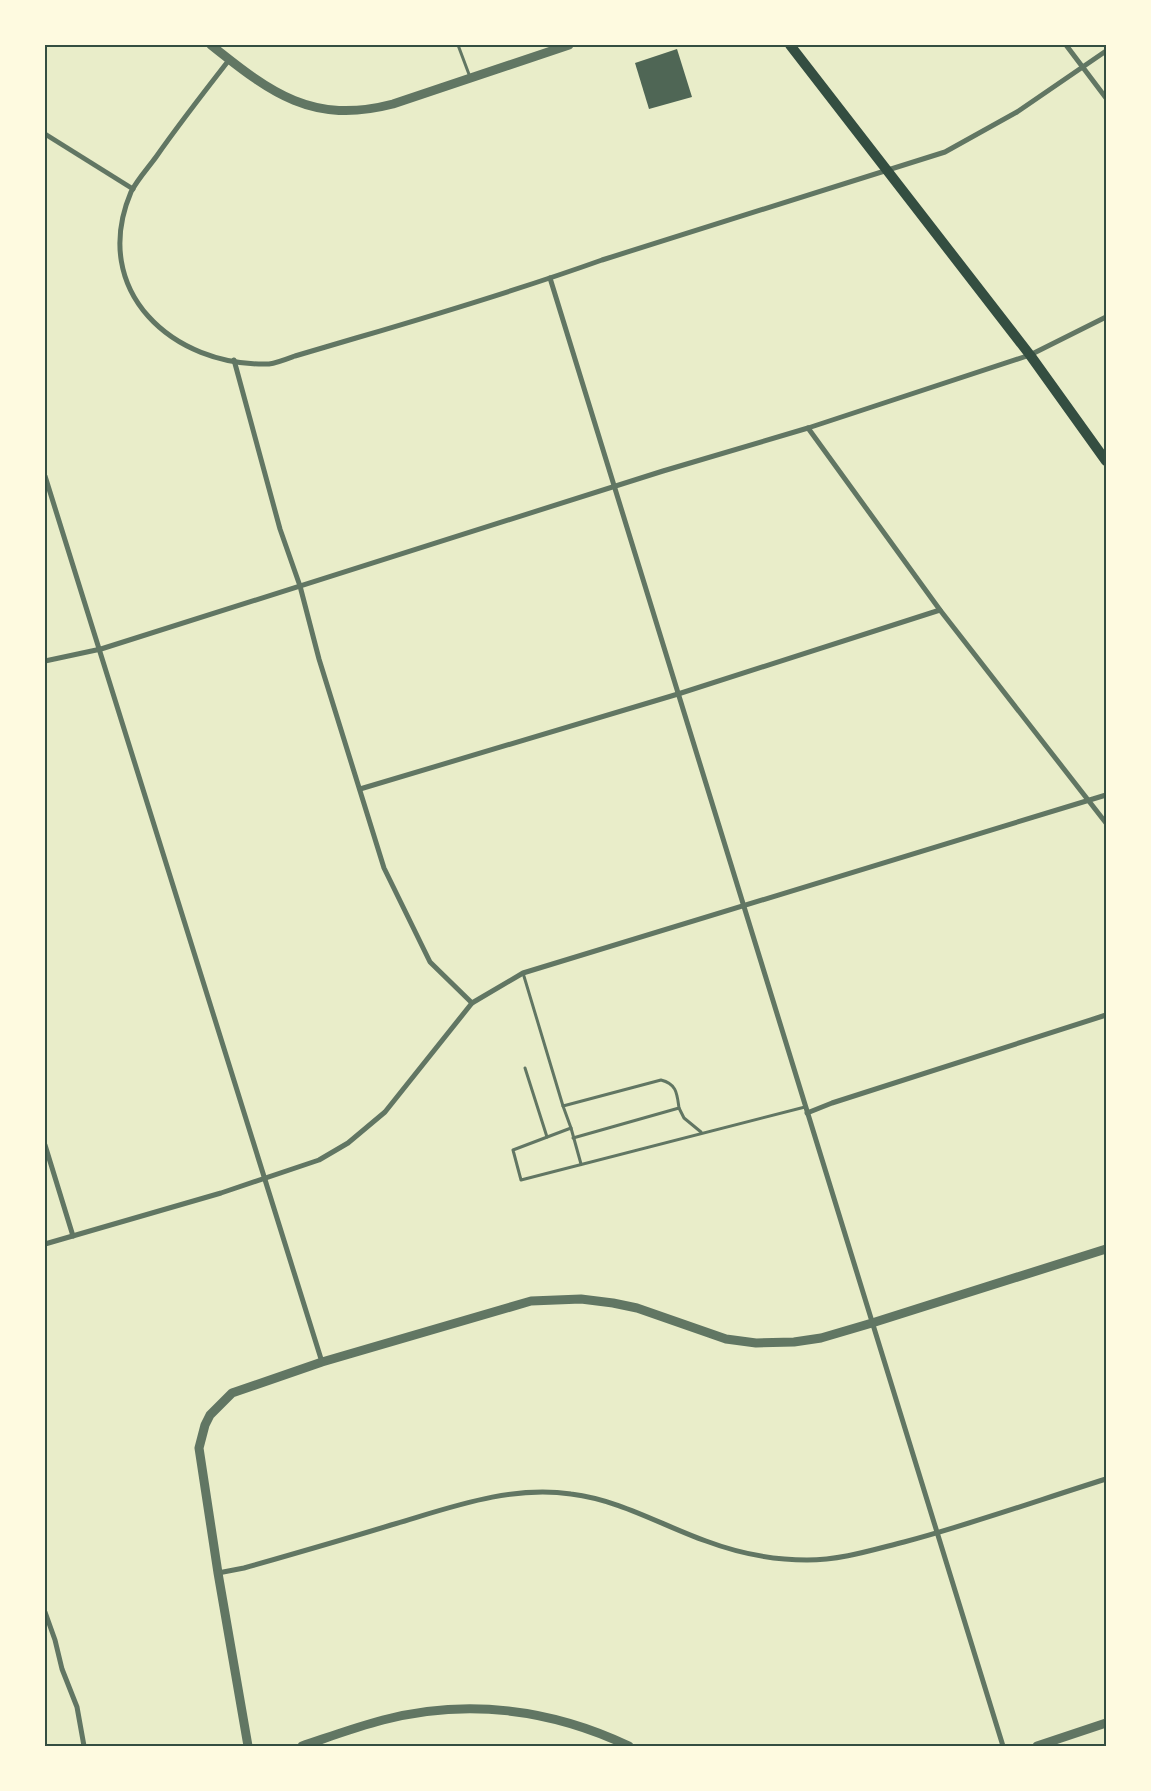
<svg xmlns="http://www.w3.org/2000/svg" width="1151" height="1791" viewBox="0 0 1151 1791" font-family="'IBM Plex Sans',sans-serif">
<rect width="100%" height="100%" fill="#e9edc9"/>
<polygon fill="#4f6655" points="677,49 692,97 649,109 635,63"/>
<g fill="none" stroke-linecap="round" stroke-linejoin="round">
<g stroke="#617663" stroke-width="3">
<polyline points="458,45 470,77"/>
<polyline points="523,973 563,1106"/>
<polyline points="525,1068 547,1137"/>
<polyline points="679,1108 684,1118 701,1132"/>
<path d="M571,1128l-8,-22 98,-26c16,4 16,14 18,28l-106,30"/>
<polyline points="581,1164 571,1128 513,1150 521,1180 805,1107"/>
</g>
<g stroke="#617663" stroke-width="5">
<polyline points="1066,45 1106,98"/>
<path d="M229,60c-25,32 -50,64 -73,97 -8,11 -19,23 -25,35 -42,99 42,175 138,172 8,-1 18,-5 26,-8 20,-6 41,-12 61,-18 82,-24 165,-49 246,-78l343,-108 72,-40 89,-61"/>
<polyline points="45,134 133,189"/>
<polyline points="550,278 1003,1746"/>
<polyline points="234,360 280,529 300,586 319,659 384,868 430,962 472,1003"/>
<polyline points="808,428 940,610 1106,823"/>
<polyline points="45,476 322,1362"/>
<polyline points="45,661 101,649 663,471 808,428 1030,355 1106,317"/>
<polyline points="360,789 678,694 940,610"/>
<polyline points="807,1113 832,1103 1106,1015"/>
<polyline points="45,1145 73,1236"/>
<polyline points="45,1244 221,1193 319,1160 348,1143 385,1112 472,1003 523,973 1106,795"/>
<path d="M218,1573l26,-5c49,-14 98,-28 147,-43 58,-17 118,-40 180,-31 49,6 90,31 135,47 32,12 67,19 101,19 34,0 65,-10 97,-18 68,-18 135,-42 202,-63"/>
<polyline points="45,1612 55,1640 62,1669 77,1707 84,1746"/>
</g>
<g stroke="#617663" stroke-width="9">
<path d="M211,45c60,48 101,80 182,59l176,-59"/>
<polyline points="248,1746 218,1573 199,1448 205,1425 210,1415 232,1393 322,1362 531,1301 581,1299 613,1303 637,1308 726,1339 756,1343 794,1342 821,1338 872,1323 1106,1249"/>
<path d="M302,1746c27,-9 54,-19 81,-26 84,-22 168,-11 246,26"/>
<polyline points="1037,1746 1106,1723"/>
</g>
<polyline stroke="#344e41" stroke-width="10" points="790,45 1030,355 1106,461"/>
</g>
<rect width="1151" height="1791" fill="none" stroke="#fefae0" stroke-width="92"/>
<rect x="46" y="46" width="1059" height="1699" fill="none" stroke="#344e41" stroke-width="2"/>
</svg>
